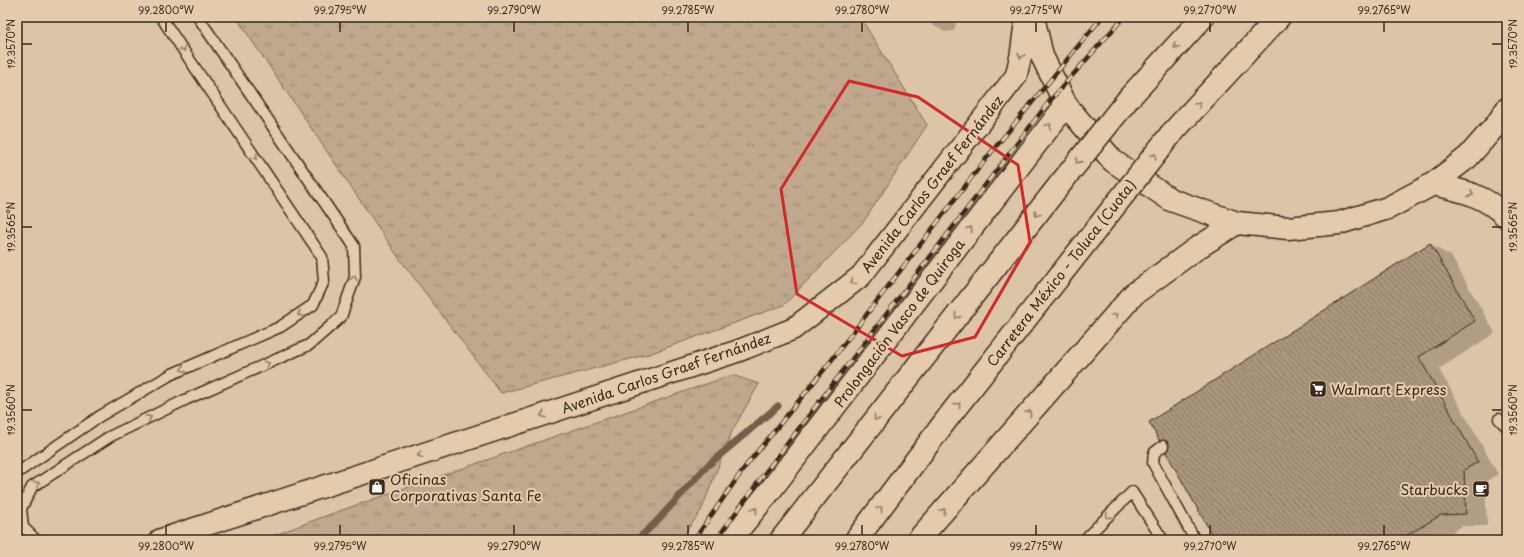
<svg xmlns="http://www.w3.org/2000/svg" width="1524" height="557" viewBox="0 0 1524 557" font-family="'Playpen Sans',sans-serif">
<defs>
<pattern id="grass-tufts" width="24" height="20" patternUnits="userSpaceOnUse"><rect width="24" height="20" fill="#bfa88d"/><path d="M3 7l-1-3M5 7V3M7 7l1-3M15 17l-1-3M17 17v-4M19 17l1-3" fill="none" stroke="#9c8973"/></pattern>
<pattern id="building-back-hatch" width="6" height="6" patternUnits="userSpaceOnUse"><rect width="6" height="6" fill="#aa957d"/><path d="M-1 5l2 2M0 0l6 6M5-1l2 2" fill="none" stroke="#8c7a66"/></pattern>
</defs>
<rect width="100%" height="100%" fill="#dcc5a6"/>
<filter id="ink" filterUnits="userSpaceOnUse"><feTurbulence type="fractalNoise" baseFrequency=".025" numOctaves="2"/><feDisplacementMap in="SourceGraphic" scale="8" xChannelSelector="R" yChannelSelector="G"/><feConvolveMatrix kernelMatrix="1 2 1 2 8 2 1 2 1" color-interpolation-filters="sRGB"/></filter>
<g filter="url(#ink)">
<g fill="url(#grass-tufts)" stroke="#7d6956">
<polygon points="236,17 860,17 927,125 864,221 784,305 649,354 501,393 399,258"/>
<polygon points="732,375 759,384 732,431 701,511 680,540 262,540 325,516"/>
</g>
<g fill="#0003">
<polygon points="922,17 957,17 954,31 945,32 924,20"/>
<polygon points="1430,244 1451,256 1495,333 1439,369 1498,474 1485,482 1487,526 1462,526 1440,540 1216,540"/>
</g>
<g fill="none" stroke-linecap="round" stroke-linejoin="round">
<polyline stroke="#725e4c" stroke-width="7" points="637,540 655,523 707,466 778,406"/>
</g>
<g fill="url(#building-back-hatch)" stroke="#3b2a1e">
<polygon points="920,17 934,17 934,20 923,21"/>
<polygon points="1430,243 1475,321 1419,357 1478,462 1464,470 1466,514 1441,515 1399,540 1215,540 1149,422"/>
</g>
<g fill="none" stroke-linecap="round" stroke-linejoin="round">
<defs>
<g id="lane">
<polyline points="1499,419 1507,427"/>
<polyline points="1163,446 1154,453 1153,463 1195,540"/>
<polyline points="17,473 100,416 172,374 280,327 313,305 324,281 322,257 161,17"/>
<polyline points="36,540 23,527 21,509 32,487 109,437 187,399 309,345 341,317 355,277 354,246 198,17"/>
<polyline points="1084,540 1132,492 1163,540"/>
</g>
<polyline id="street" points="160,540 738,351 793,329 861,276 1016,76 1021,55 1026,17"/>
<g id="secondary">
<polyline points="1033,17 1042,56 1066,105 1113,161 1171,200 1237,223 1288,228 1339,223 1388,208 1433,184 1468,157 1497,124 1507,109"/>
<path d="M1433,184c31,7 51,11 74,33"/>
<polyline points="730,540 769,492 1066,105"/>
</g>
<g id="highway">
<polyline points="1129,98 1203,17"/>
<polyline points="1171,134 1279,17"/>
<polyline points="781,540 1061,183"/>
<polyline points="856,540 950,415 1095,231"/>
<polyline points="918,540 1134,294 1197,248 1237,223"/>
</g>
</defs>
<use href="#lane" stroke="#3b2a1e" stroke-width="13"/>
<use href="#street" stroke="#3b2a1e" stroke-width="24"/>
<use href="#secondary" stroke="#3b2a1e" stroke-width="25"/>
<use href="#highway" stroke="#3b2a1e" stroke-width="25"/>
<use href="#lane" stroke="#e3cbac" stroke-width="10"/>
<use href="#street" stroke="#e3cbac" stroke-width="21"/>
<use href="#secondary" stroke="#e3cbac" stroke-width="22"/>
<use href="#highway" stroke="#e3cbac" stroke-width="22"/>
<defs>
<g id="rail">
<polyline points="694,540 745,467 827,366 989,155 1102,17"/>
<polyline points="716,540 764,474 1048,103 1124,17"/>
</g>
</defs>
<use href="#rail" stroke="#3b2a1e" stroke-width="4.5"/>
<use href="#rail" stroke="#e3cbac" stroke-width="3" stroke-dasharray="9" stroke-linecap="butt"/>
<defs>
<g id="highway-bridge">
<polyline points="1061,183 1129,98"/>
<polyline points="1095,231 1171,134"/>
</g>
</defs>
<use href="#highway-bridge" stroke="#3b2a1e" stroke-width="25" stroke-linecap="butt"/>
<use href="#highway-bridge" stroke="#e3cbac" stroke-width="22"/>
</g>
<defs><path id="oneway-chevron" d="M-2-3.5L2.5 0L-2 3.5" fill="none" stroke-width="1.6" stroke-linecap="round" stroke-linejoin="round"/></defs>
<g stroke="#8f7a65">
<use href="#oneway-chevron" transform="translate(1176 46) rotate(132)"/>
<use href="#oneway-chevron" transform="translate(183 49) rotate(56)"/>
<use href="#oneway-chevron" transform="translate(1021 56) rotate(102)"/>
<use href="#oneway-chevron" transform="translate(1198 105) rotate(-47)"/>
<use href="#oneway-chevron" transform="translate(1049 126) rotate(-53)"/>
<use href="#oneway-chevron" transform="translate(1154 156) rotate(-52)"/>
<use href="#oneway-chevron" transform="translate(255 157) rotate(56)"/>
<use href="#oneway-chevron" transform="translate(1078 161) rotate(129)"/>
<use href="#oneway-chevron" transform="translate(1471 194) rotate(24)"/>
<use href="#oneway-chevron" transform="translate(1037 214) rotate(128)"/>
<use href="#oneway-chevron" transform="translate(970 229) rotate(-53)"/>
<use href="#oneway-chevron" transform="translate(354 278) rotate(-80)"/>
<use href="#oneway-chevron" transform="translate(853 282) rotate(142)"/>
<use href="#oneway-chevron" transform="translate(300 314) rotate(147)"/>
<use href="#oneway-chevron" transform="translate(957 316) rotate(128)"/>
<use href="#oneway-chevron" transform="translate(1115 316) rotate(-49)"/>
<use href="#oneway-chevron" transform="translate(267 364) rotate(-24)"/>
<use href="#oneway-chevron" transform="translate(183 369) rotate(157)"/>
<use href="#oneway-chevron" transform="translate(958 405) rotate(-52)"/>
<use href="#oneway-chevron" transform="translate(1029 413) rotate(-49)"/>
<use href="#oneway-chevron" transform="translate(543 415) rotate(162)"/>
<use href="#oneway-chevron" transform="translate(149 418) rotate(-26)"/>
<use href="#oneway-chevron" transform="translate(876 418) rotate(128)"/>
<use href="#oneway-chevron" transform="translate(420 455) rotate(162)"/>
<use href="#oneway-chevron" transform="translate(37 484) rotate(-35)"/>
<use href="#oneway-chevron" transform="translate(880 509) rotate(-53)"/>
<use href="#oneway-chevron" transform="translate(755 510) rotate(-51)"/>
<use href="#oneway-chevron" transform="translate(943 511) rotate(-49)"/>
<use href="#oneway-chevron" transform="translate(1108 516) rotate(135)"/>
</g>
</g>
<path fill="none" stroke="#d62828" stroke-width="3" stroke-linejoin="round" d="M849,81l69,16 100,68 12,77 -55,95 -73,19 -105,-62 -16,-105z"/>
<path fill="none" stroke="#3b2a1e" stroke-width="1.5" d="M166,22v10M340,22v10M514,22v10M688,22v10M862,22v10M1036,22v10M1210,22v10M1384,22v10M22,44h10M1492,44h10M22,227h10M1492,227h10M22,410h10M1492,410h10M166,525v10M340,525v10M514,525v10M688,525v10M862,525v10M1036,525v10M1210,525v10M1384,525v10"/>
<defs>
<symbol id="supermarket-square" viewBox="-11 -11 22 22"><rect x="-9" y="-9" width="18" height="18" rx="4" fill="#3b2a1e" stroke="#e3cbac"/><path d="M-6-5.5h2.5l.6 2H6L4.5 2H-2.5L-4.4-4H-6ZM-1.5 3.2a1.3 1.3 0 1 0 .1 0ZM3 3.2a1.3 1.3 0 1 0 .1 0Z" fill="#fff"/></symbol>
<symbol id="shop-square" viewBox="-11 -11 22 22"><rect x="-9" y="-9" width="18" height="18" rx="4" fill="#3b2a1e" stroke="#e3cbac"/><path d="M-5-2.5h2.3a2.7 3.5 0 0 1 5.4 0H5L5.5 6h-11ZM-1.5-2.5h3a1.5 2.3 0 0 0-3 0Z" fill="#fff"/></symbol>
<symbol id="cafe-square" viewBox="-11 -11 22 22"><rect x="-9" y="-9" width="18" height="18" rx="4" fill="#3b2a1e" stroke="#e3cbac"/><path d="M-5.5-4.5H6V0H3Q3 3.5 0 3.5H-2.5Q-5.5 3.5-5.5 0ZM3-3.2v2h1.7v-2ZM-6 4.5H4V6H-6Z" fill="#fff"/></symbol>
</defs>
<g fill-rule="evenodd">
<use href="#supermarket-square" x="1308" y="379" width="20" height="20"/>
<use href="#shop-square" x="367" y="477" width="20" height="20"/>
<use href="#cafe-square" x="1471" y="479" width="20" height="20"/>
</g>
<g text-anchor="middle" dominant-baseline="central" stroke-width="4" stroke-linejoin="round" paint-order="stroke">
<g font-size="14" fill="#3b2a1e" stroke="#e3cbac">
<text transform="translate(932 184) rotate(-52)">Avenida Carlos Graef Fernández</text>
<text transform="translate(1061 273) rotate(-52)">Carretera México - Toluca (Cuota)</text>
<text transform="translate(899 323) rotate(-53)">Prolongación Vasco de Quiroga</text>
<text transform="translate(666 373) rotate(-19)">Avenida Carlos Graef Fernández</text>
</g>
<g font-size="14" fill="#3b2a1e" stroke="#e3cbac" text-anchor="start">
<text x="1331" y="389">Walmart Express</text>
<text x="390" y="479">Oficinas<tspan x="390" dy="16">Corporativas Santa Fe</tspan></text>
<text x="1468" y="489" text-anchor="end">Starbucks</text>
</g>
</g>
<rect width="1524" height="557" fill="none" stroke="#e3cbac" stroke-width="44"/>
<rect x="22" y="22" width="1480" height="513" fill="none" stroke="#3b2a1e" stroke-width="1.5"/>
<g font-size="10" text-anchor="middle" fill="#3b2a1e">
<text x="166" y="14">99.2800°W</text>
<text x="340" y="14">99.2795°W</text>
<text x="514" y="14">99.2790°W</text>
<text x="688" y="14">99.2785°W</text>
<text x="862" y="14">99.2780°W</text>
<text x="1036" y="14">99.2775°W</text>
<text x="1210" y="14">99.2770°W</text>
<text x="1384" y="14">99.2765°W</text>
<text transform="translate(11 44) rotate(-90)" y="4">19.3570°N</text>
<text transform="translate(1513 44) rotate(-90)" y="4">19.3570°N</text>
<text transform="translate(11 227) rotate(-90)" y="4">19.3565°N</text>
<text transform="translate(1513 227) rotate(-90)" y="4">19.3565°N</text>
<text transform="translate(11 410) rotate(-90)" y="4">19.3560°N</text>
<text transform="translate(1513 410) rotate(-90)" y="4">19.3560°N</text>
<text x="166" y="550">99.2800°W</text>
<text x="340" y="550">99.2795°W</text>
<text x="514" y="550">99.2790°W</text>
<text x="688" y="550">99.2785°W</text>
<text x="862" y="550">99.2780°W</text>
<text x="1036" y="550">99.2775°W</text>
<text x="1210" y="550">99.2770°W</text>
<text x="1384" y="550">99.2765°W</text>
</g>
</svg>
